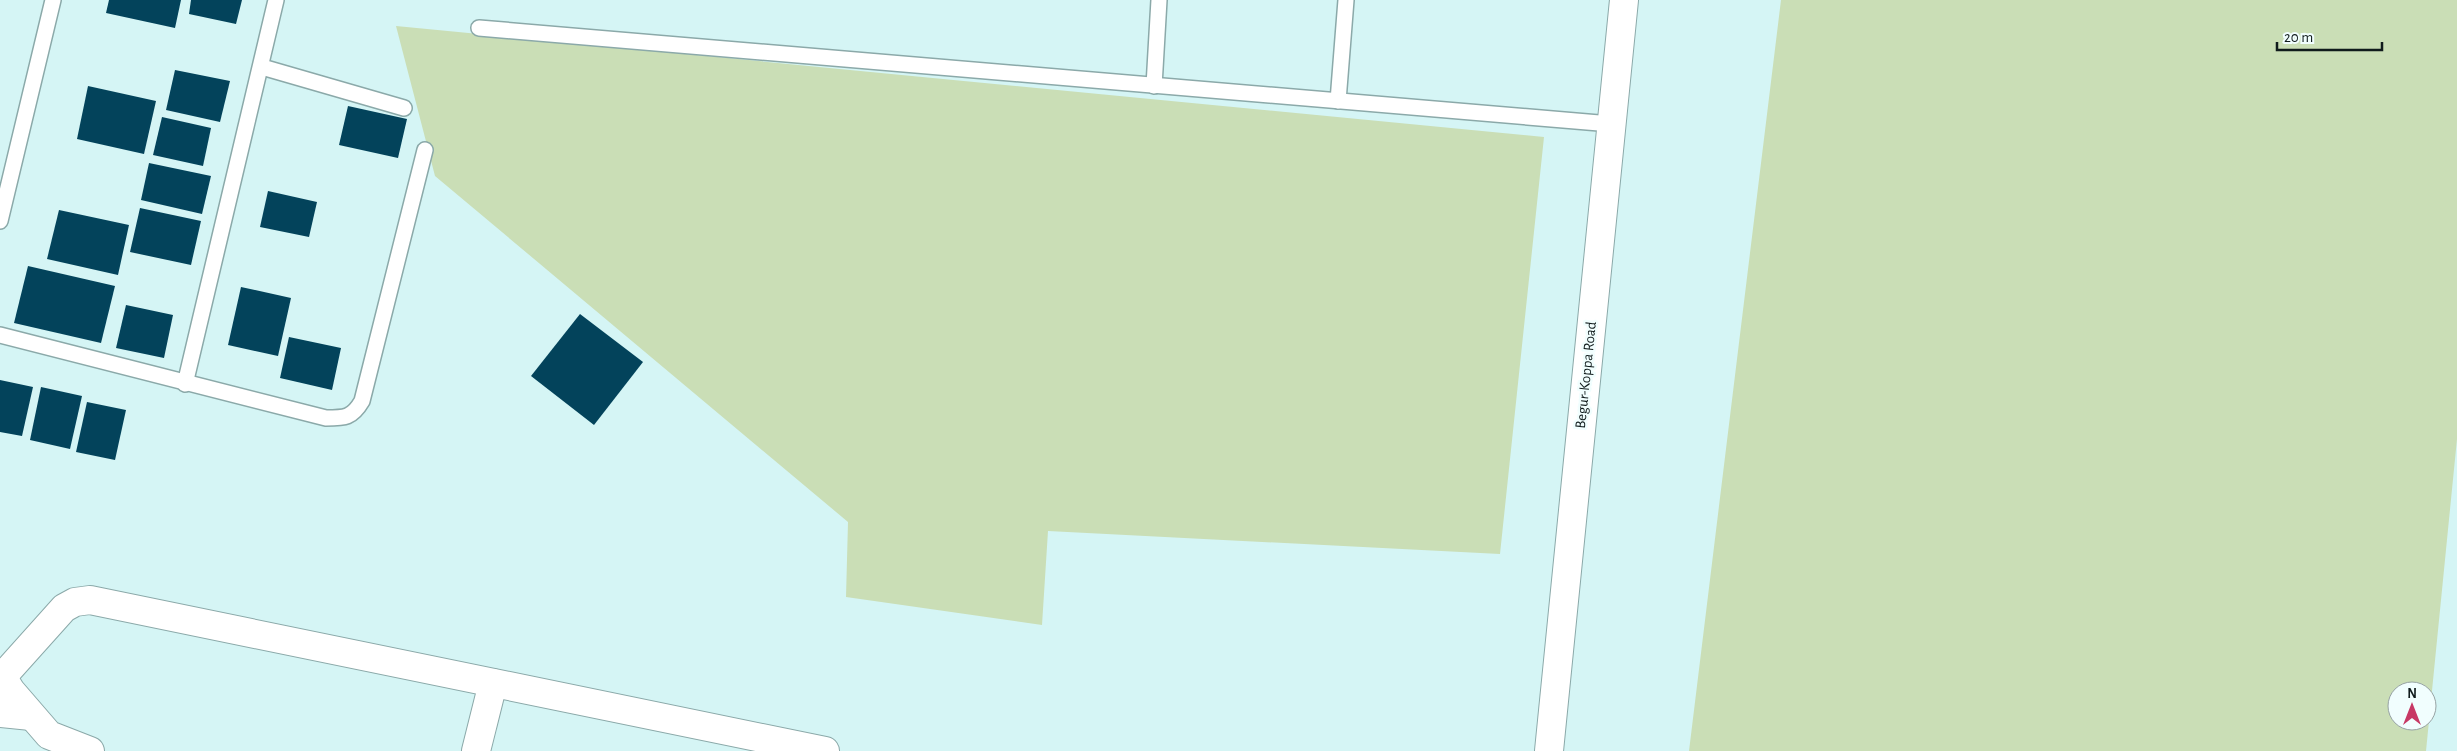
<svg xmlns="http://www.w3.org/2000/svg" width="2457" height="751" viewBox="0 0 2457 751" font-family="'Alegreya Sans',sans-serif">
<rect width="100%" height="100%" fill="#d5f5f5"/>
<g fill="#cadeb6" fill-rule="evenodd">
<path d="M1781,0h676v439l-31,312h-737zM2397,691h30v30h-30z"/>
<polygon points="396,26 1544,137 1500,554 1048,531 1042,625 846,597 848,522 435,176"/>
</g>
<g fill="#03435b">
<polygon points="109,0 181,0 175,28 106,13"/>
<polygon points="191,0 242,0 236,24 189,14"/>
<polygon points="175,70 230,81 220,122 166,110"/>
<polygon points="88,86 156,101 144,154 77,139"/>
<polygon points="348,106 407,119 398,158 339,145"/>
<polygon points="162,117 211,128 203,166 153,155"/>
<polygon points="149,163 211,176 202,214 141,200"/>
<polygon points="268,191 317,202 309,237 260,227"/>
<polygon points="140,208 201,221 191,265 130,252"/>
<polygon points="59,210 129,225 118,275 47,259"/>
<polygon points="28,266 115,286 101,343 14,323"/>
<polygon points="241,287 291,298 278,356 228,345"/>
<polygon points="126,305 173,315 164,358 116,348"/>
<polygon points="580,314 643,362 594,425 531,376"/>
<polygon points="289,337 341,348 332,390 280,378"/>
<polygon points="0,380 33,387 22,436 0,432"/>
<polygon points="41,387 82,396 70,449 30,440"/>
<polygon points="87,402 126,410 115,460 76,452"/>
</g>
<g fill="none" stroke-linecap="round" stroke-linejoin="round">
<defs>
<g id="lane">
<polyline points="479,28 1611,124"/>
<polyline points="262,67 404,108"/>
<polyline points="1154,86 1159,0"/>
<polyline points="1338,101 1346,0"/>
<polyline points="0,221 53,0"/>
<path d="M0,335l326,83c19,0 26,0 36,-17l63,-251"/>
<polyline points="185,384 276,0"/>
</g>
<g id="street">
<polyline points="0,673 11,691 49,735 90,751"/>
<polyline points="3,676 64,608 75,602 90,600 825,751"/>
<polyline points="0,713 31,716"/>
<polyline points="476,751 493,683"/>
</g>
<polyline id="secondary" points="1549,751 1624,0"/>
</defs>
<use href="#lane" stroke="#8ba9a9" stroke-width="18"/>
<use href="#street" stroke="#8ba9a9" stroke-width="30"/>
<use href="#secondary" stroke="#8ba9a9" stroke-width="30"/>
<use href="#lane" stroke="#fff" stroke-width="15"/>
<use href="#street" stroke="#fff" stroke-width="28"/>
<use href="#secondary" stroke="#fff" stroke-width="28"/>
</g>
<g text-anchor="middle" dominant-baseline="central" stroke-width="5" stroke-linejoin="round" paint-order="stroke">
<g font-size="15" fill="#101b1c" stroke="#f1fefe">
<text transform="translate(1586 375) rotate(-84)">Begur-Koppa Road</text>
</g>
</g>
<g transform="translate(2412 706)"><circle r="24" fill="#f1fefe" stroke="#97a3a4"/>
<path d="M0-4L9 19L0 12L-9 19Z" fill="#c73965"/>
<text y="-8" font-size="14" font-weight="bold" text-anchor="middle" fill="#101b1c">N</text>
</g>
<path d="M2277 42v8h105v-8" fill="none" stroke="#101b1c" stroke-width="2.5"/>
<text x="2284" y="42" font-size="15" fill="#101b1c" stroke="#f1fefe" stroke-width="4" paint-order="stroke">20 m</text>
</svg>
